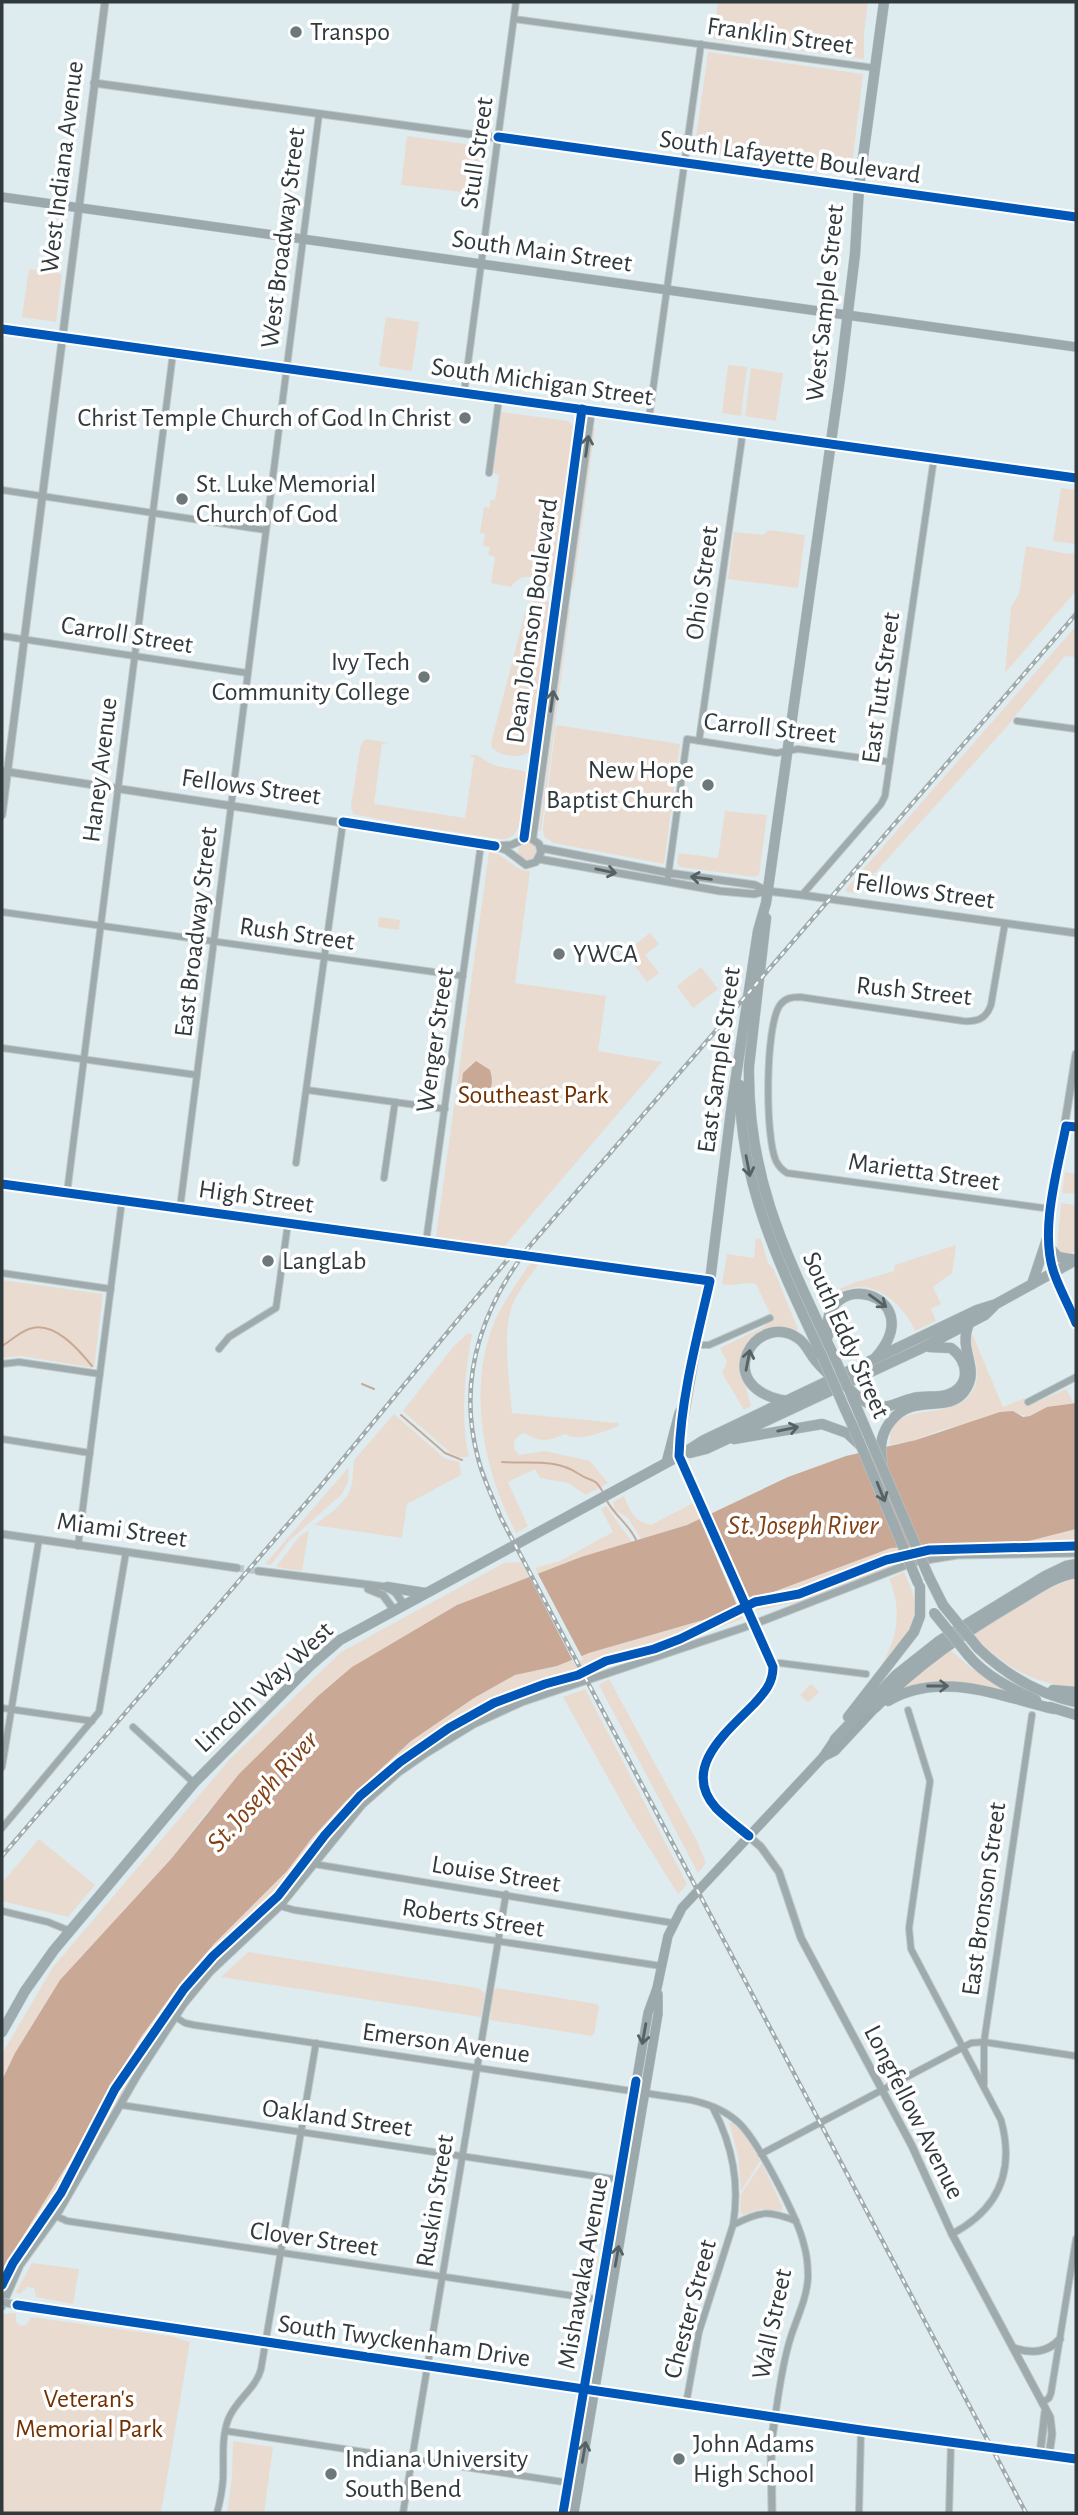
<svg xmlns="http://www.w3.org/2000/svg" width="1078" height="2515" viewBox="0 0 1078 2515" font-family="'Alegreya Sans',sans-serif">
<rect width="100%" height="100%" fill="#deecef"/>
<g fill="#eadbd1">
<polygon points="718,2 868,2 864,33 864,59 713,39"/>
<polygon points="708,52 863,74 851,173 694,152"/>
<polygon points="407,136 487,147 481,194 401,185"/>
<polygon points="29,269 62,274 56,322 22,317"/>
<polygon points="386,317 419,322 412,371 379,366"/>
<polygon points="728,365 747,367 741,416 722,413"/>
<polygon points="751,368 783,373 776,421 745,416"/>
<path d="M501,412l67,9 5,5 -22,161 -11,-2c-9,-13 -21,-9 -29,2l-20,-4 4,-26 -7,-2 2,-8 -7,-1 2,-12 -5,-1 4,-26 6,1v-8h5l4,-25 -6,-2z"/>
<polygon points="575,426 574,439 553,587"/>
<polygon points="583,427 586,427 564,583 562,582"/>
<polygon points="593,428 595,428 573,592 573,579"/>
<polygon points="1061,488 1076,490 1076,544 1053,541"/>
<polygon points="769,530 805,535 798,588 728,579 734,532 763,535"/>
<polygon points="1026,546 1069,554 1076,552 1076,591 1005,673 1011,607 1019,594"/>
<path d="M537,599l12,2 -20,151c-9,7 -29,4 -37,-4l-1,-5 35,-134 2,-5z"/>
<polygon points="551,603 552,607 531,750"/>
<polygon points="571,604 541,831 539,831 569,608"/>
<polygon points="560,609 561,611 541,751 540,750"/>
<polygon points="1076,626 1076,657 1065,656 1003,731 856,894 847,892 845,890"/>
<polygon points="556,725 680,744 664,864 554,843 544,837 543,828"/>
<path d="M367,739l22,4 -7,1 -8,60 91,14 9,-60 -5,-3h8l16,10 30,6 3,2 -7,53c-3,8 -9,14 -19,13l-92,-14 -55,-11 -2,-8 9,-58 3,-7z"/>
<polygon points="725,811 767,815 759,875 755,877 680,867 677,863 679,853 718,858"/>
<circle cx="527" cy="851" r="9"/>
<path d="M489,852c21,3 21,18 41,19l-15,112 91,13 -8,55 64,11 -159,186 -67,-11z"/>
<polygon points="379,917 400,920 399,930 378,927"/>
<polygon points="650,933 659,944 645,955 659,973 647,982 625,952"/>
<polygon points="701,967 718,989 693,1008 677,986"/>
<polygon points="1065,1172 1076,1174 1076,1194 1062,1193"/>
<polygon points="1061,1203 1076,1205 1076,1251 1068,1255 1061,1253 1057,1247"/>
<path d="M756,1238l5,1 7,24 6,7 24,59 -2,2 -24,-3 -11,5 -19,40 9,33 -7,4 -22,-37 5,-11 -7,-14 45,-22 6,-8v-2l-15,-32c-10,-3 -22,3 -34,0l5,-30 27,4z"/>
<path d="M956,1245l-4,28 -19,14 8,17 -10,5 5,12 -21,10c-11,-27 -46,-58 -76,-37 -6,4 -10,12 -15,18l-6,-13 35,-16 41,-12 1,-6z"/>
<path d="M532,1263l6,2c-10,14 -24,31 -28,48 -7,27 0,72 2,100l106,10 1,3c-15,5 -39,17 -54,8 -17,8 -25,8 -41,-1 -10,4 -14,13 -5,22l26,-4 45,10 18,22 -22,12 -18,-12 -28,-5 -5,-9 -27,13 20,44 -12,7c-33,-64 -50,-147 -20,-215 8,-17 21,-34 31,-51z"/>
<polygon points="2,1280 103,1294 94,1368 21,1356 2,1358"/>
<path d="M971,1331l32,76 22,-9 3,8 38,-17 8,14c-8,1 -16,2 -24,4 -17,5 -17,15 -37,4l-75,20 -22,9 -26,5c-4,-50 64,-19 83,-55 11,-19 -4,-39 -2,-59z"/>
<path d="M468,1333l4,1c-7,42 -12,81 -3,123h-10l-8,-4 -48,-42 50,-64z"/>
<polygon points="394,1414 444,1458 459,1462 461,1475 407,1504 402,1538 314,1525 336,1509 348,1495 352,1485 354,1460"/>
<polygon points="349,1467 348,1482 342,1494 289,1541 271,1565 265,1564"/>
<path d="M624,1496c7,17 9,24 27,29l42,-22 7,16 -13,6 -46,14 -13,-21 -13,-8 -2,-8z"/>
<polygon points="606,1506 632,1542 581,1557 538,1574 535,1568 560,1561 613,1532 601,1509"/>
<polygon points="1076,1529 1076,1549 962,1550 931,1553 794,1603 757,1610 750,1601 891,1548 980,1543 1003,1545 1025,1542"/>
<polygon points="309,1530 302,1571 276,1567 300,1536"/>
<polygon points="521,1562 529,1577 457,1605 352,1667 206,1813 171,1859 60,1980 15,2053 2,2080 2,2054 53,1967 230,1759 341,1652 504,1563"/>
<path d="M904,1572c23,47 8,56 -19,93l-3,-1c16,-27 20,-56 7,-85z"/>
<path d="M1076,1577v110c-45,-2 -74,-23 -105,-54l73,-42z"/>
<polygon points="738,1607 743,1619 546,1685 496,1706 423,1748 376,1784 359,1800 274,1903 200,1976 164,2021 76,2173 53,2211 22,2252 2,2288 2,2270 72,2157 105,2096 141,2037 182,1981 214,1944 287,1871 312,1838 345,1802 411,1741 474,1698 515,1675 557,1666 589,1653 717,1616"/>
<path d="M948,1648l23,20 37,23 -1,3c-35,-7 -66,-16 -101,-7l25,-26z"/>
<polygon points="609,1679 697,1841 706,1863 698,1873 599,1685"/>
<polygon points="811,1684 819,1692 808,1703 800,1695"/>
<polygon points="585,1689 687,1884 678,1894 631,1819 563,1697"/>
<polygon points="39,1839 95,1885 68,1917 2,1901 2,1883"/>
<polygon points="248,1952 478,1988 485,1993 481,2017 221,1977"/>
<polygon points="497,1988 597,2004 599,2007 594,2034 592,2036 490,2020 493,1990"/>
<path d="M729,2122c15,6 24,25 31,39l-19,30 -3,-35z"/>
<polygon points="762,2163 783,2208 780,2211 760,2209 743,2215 740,2212 741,2194"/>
<polygon points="32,2263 79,2269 73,2304 36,2297 34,2288 27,2287 20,2294 16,2292"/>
<polygon points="16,2313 16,2322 22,2326 27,2324 31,2317 170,2336 190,2342 161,2513 2,2513 2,2314"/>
<polygon points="233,2441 273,2447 264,2513 227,2513 232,2477"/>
</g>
<g fill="#c9a996">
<path d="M476,1061l14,9c4,13 2,23 -10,30l-12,-4 -7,-7 2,-16z"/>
<polygon points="1076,1403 1076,1529 1025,1542 1003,1545 980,1543 891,1548 757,1598 717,1616 589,1653 557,1666 515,1675 474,1698 411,1741 345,1802 312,1838 287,1871 214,1944 182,1981 141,2037 105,2096 72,2157 2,2270 2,2080 15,2053 60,1980 171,1859 239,1774 318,1696 352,1667 457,1605 581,1557 687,1525 788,1477 846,1456 916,1440 1000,1412 1013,1411 1023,1417 1030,1416 1047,1407"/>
</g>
<g fill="#deecef">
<polygon points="710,1510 752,1604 739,1610 698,1515"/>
<polygon points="536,1571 538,1574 583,1659 574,1663 528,1574"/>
</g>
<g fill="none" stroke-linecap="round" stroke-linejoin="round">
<g stroke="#c9a996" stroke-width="2">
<path d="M2,1346c8,-5 18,-14 27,-17 25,-9 50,21 63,37"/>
<polyline points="362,1384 374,1389"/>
<polyline points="401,1415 445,1453 462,1460"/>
<path d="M502,1462c27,2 53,-4 77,12 14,10 14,0 25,20"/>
<path d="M606,1499c8,17 24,25 31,43"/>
</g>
<polyline stroke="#bbc8cb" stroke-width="6" stroke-dasharray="6 3" stroke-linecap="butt" points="505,1253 536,1257"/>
<polyline stroke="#bbc8cb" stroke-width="7" stroke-dasharray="7 3.5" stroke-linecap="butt" points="237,1568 258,1571"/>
<defs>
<g id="minor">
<polyline points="514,19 875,68"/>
<polyline points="464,393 516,2"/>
<polyline points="649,418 701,44"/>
<polyline points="489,473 499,398"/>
<polyline points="2,490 265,530"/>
<polyline points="2,636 247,673"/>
<polyline points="1017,721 1076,729"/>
<polyline points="699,741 743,431"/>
<polyline points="524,838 582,409"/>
<polyline points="533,839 592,410"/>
<polyline points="668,877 687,739 777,753 798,749 890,762"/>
<polyline points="802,895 881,804 885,796 934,458"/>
<polyline points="2,912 463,976"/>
<path d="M1005,923l-14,82c-5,14 -14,17 -28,16l-163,-24c-8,0 -15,1 -20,8 -15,21 -15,132 -4,156 3,6 6,9 11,12l264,36"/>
<polyline points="2,1048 197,1075"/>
<polyline points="307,1090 445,1109"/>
<polyline points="1066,1126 1076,1127"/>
<polyline points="296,1163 343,822"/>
<polyline points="384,1178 395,1102"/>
<polyline points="2,1184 505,1253"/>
<polyline points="67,1193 173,353"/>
<polyline points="180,1208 319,114"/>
<polyline points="426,1242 481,844"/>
<polyline points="536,1257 710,1281"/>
<polyline points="1053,1272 1076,1323"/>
<polyline points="2,1273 111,1289"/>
<polyline points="696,1345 709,1345 770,1318"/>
<polyline points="219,1349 229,1337 276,1308 288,1223"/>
<polyline points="2,1364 19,1362 100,1374"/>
<polyline points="1028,1402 1076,1377"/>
<polyline points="2,1439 90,1453"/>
<polyline points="78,1546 122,1200"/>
<polyline points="773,1664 780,1663 866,1674"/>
<polyline points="2,1708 92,1721"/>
<path d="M908,1710l22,71 -21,147 2,21 90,171c14,51 -2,89 -49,114"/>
<polyline points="133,1727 194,1783"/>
<polyline points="2,1767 39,1539"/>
<polyline points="2,1828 99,1712 126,1552"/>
<polyline points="314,1864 673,1923"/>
<polyline points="280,1906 294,1910 661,1966"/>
<polyline points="2,1911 48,1922 70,1931"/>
<path d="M174,2016l11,7 9,2 497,75c18,4 34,10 48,23 19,18 59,95 65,122 3,10 4,21 4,32 -1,23 -13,44 -19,66 -7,24 -10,49 -14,74"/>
<polyline points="984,2084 984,2042 1032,1715"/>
<polyline points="121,2105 621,2180"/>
<path d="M713,2108c19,36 27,76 20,117"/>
<polyline points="761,2154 971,2043 984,2042 1076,2056"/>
<polyline points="56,2216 67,2221 601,2300"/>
<polyline points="1042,2403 1049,2398 1051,2393 1076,2239"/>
<path d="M686,2404l13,-72 34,-107c27,-14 35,-15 63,-4"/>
<polyline points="226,2431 570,2483"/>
<path d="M217,2513c3,-11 5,-21 6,-33 1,-20 -2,-41 5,-60 7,-20 28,-31 33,-51l55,-326"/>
<polyline points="403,2513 506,1894"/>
<polyline points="859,2513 861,2430"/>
<polyline points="949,2513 951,2443"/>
</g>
<g id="tertiary">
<polyline points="94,83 1076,217"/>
<polyline points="2,771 495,846 511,845 529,837 539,844 541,852 536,862 526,865 506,850 495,846"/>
<polyline points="2,815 105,2"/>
<polyline points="541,848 669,873 755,885 767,891"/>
<polyline points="539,859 720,891 754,894 767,891 802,895 1076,933"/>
<polyline points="1053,1272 1048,1236 1051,1209 1076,1054"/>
<polyline points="679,1456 773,1667 769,1686 710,1752 703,1772 707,1794 715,1807 761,1847 779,1872 801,1938 912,2146 952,2234 1050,2417 1052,2434 1049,2455"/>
<polyline points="2,1534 237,1568"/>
<polyline points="258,1571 387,1587 396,1593 404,1605"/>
<polyline points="368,1589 383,1595 394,1610"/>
<polyline points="17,2305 861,2430 1076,2459"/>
<polyline points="2,2306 20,2265 59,2211 138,2074 183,2005 210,1972 280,1906 362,1805 399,1772 425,1754 474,1724 522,1702 754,1624 914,1562 957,1555 1076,1553"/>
<path d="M1014,2348c18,6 33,5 46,-9"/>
<polyline points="1040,2454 1045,2412"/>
<polyline points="772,2513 771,2444 775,2417"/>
</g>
<g id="secondary">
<polyline points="2,197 1076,347"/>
<polyline points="666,1463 679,1413 685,1403"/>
<polyline points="823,1757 835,1751 875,1708"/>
<polyline points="563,2513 648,2013 657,1988 668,1936 682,1908 823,1757 835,1739"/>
<polyline points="574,2513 658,2014 658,1994"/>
</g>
<g id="primary">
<polyline points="2,329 1076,478"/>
<path d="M766,918l-17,148c-2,112 37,188 83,286"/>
<path d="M740,1085c-1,99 41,183 82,271"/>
<polyline points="1050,1248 1058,1257 1076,1260"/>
<polyline points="1032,1284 1048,1236"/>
<path d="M828,1336c-9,-72 104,-43 48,21"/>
<path d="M848,1388c8,7 17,16 28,18 14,3 24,-5 37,-8 11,-3 23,0 33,-3 26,-8 23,-34 5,-47l-22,-1"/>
<polyline points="850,1392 864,1425"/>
<path d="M787,1401c-79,-13 -31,-93 12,-62 8,6 10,14 16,21 5,6 10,11 15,16"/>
<polyline points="844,1407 854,1429"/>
<polyline points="734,1439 822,1424 847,1433 861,1446"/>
<polyline points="690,1453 706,1449 922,1348 985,1315 994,1306"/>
<polyline points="679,1456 681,1431 696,1345 710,1281 732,1103 758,931 766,903 840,378 855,254 859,187 884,2"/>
<path d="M882,1462c-3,-16 -1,-29 9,-41 23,-29 56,-7 73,-29 18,-24 -7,-41 5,-68"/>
<polyline points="929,1577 943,1605"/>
<polyline points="387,1587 425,1593"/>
<path d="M978,1648c28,27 60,46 98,54"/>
<path d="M968,1655c17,21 44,34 68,45"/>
<polyline points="1053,1690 1076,1692"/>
<path d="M888,1701c51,-31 112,-5 166,8"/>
<polyline points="1050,1707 1076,1715"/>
<path d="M875,1708c43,-44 90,-76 143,-107 18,-11 37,-25 58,-28"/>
<polyline points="848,1717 914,1632 920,1616 920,1587"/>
<polyline points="835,1739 896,1675 939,1641 1045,1576 1066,1566 1076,1564"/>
<polyline points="2,2032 25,1991 54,1950 194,1783 311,1665 340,1640 679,1456 704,1440 977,1310 996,1304 1076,1260"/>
</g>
</defs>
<use href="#minor" stroke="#bdc8ca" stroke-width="8"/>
<use href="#tertiary" stroke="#bdc8ca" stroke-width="9"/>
<use href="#secondary" stroke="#bdc8ca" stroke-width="10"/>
<use href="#primary" stroke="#bdc8ca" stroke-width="11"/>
<use href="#minor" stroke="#9eaaac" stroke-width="6"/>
<use href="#tertiary" stroke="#9eaaac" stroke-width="7"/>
<use href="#secondary" stroke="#9ca9ac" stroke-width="9"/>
<use href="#primary" stroke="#9dabae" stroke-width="10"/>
<defs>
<g id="rail">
<polyline points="2,1856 319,1488 513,1253"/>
<path d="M1026,2513l-525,-995c-8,-20 -18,-39 -23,-60 -21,-78 3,-148 50,-210l548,-634"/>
</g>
</defs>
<use href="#rail" stroke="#a0abad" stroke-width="4.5"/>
<use href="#rail" stroke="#fff" stroke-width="2" stroke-dasharray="5" stroke-linecap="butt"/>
<defs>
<polyline id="tertiary-bridge" points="2,2302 17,2305"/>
<g id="primary-bridge">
<polyline points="832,1352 848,1388"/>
<polyline points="822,1356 844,1407"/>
<polyline points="864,1425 929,1577"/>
<polyline points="854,1429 918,1583"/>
<polyline points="943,1605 978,1648"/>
<polyline points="934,1613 968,1655"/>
</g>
</defs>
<use href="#tertiary-bridge" stroke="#bdc8ca" stroke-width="9" stroke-linecap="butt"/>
<use href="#primary-bridge" stroke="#bdc8ca" stroke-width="11" stroke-linecap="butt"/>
<use href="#tertiary-bridge" stroke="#9eaaac" stroke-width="7"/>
<use href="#primary-bridge" stroke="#9dabae" stroke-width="10"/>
<defs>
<g id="cycleway">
<polyline points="498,137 1076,217"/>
<polyline points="2,329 1076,478"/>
<polyline points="343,822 495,846"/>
<polyline points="524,838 582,409"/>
<path d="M1076,1127l-10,-1c-8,42 -27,105 -12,147 6,17 15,33 22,50"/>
<path d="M2,1184l708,97c-13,57 -29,116 -31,175l94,211c0,16 -8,25 -19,37 -26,27 -74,64 -38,104 10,10 22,19 33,28"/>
<polyline points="2,2285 13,2263 61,2193 115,2089 184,1989 213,1956 278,1896 325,1835 360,1796 400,1762 449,1728 494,1703 545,1684 578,1675 606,1661 654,1649 680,1639 755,1602 799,1594 886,1560 929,1550 1076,1546"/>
<polyline points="17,2305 861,2430 1076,2459"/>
<polyline points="563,2513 636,2081"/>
</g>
</defs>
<use href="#cycleway" stroke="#fff" stroke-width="13"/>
<use href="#cycleway" stroke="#0057b8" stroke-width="9"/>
</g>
<defs><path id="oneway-shaft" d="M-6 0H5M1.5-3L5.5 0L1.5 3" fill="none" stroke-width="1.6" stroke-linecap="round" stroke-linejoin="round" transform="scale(1.75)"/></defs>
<g stroke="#566163">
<use href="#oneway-shaft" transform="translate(587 446) rotate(-82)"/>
<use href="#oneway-shaft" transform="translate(552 701) rotate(-82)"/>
<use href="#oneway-shaft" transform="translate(606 871) rotate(12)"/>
<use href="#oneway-shaft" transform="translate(701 878) rotate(-172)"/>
<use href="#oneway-shaft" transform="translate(644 2034) rotate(100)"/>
<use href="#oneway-shaft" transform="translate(617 2256) rotate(-80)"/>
<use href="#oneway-shaft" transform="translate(584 2452) rotate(-80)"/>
</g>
<g stroke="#566264">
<use href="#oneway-shaft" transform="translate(748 1166) rotate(79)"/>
<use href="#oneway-shaft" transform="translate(878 1301) rotate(36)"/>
<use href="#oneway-shaft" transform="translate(748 1360) rotate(-79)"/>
<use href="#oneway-shaft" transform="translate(788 1429) rotate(-12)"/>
<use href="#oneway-shaft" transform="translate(881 1492) rotate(68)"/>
<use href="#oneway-shaft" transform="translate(938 1686)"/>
</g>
<g fill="#6d787b" stroke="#fff" stroke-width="2.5">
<circle cx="296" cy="32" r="7"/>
<circle cx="465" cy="418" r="7"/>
<circle cx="182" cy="499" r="7"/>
<circle cx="424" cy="677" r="7"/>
<circle cx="708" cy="785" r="7"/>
<circle cx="559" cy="954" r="7"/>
<circle cx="268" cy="1261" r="7"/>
<circle cx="679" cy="2459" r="7"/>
<circle cx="331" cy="2474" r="7"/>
</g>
<g text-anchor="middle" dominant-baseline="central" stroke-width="7" stroke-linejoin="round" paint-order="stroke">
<g font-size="26" fill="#303a3c" stroke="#fff" text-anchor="start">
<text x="310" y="32">Transpo</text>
<text x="451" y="418" text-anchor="end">Christ Temple Church of God In Christ</text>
<text x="196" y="484">St. Luke Memorial<tspan x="196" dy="30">Church of God</tspan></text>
<text x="410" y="662" text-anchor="end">Ivy Tech<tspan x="410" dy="30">Community College</tspan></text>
<text x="694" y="770" text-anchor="end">New Hope<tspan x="694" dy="30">Baptist Church</tspan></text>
<text x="573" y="954">YWCA</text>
<text x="282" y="1261">LangLab</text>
<text x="693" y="2444">John Adams<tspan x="693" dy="30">High School</tspan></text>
<text x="345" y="2459">Indiana University<tspan x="345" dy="30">South Bend</tspan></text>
</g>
<g font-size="26" fill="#303a3c" stroke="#fff">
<text transform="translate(780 36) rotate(8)">Franklin Street</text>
<text transform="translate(477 153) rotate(-82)">Stull Street</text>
<text transform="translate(790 157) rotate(8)">South Lafayette Boulevard</text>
<text transform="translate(62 167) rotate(-83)">West Indiana Avenue</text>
<text transform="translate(283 238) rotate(-83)">West Broadway Street</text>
<text transform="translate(542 251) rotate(8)">South Main Street</text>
<text transform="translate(825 303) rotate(-84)">West Sample Street</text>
<text transform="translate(542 382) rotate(8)">South Michigan Street</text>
<text transform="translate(702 583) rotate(-82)">Ohio Street</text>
<text transform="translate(532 621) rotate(-82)">Dean Johnson Boulevard</text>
<text transform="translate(127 635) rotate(9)">Carroll Street</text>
<text transform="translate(881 688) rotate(-82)">East Tutt Street</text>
<text transform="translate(770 728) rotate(6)">Carroll Street</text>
<text transform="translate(100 770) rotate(-83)">Haney Avenue</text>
<text transform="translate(251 787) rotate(8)">Fellows Street</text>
<text transform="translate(925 891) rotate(8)">Fellows Street</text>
<text transform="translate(196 932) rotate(-83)">East Broadway Street</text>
<text transform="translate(297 934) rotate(8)">Rush Street</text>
<text transform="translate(914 991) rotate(6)">Rush Street</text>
<text transform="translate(435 1040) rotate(-82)">Wenger Street</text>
<text transform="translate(719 1060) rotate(-82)">East Sample Street</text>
<text transform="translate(924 1172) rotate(8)">Marietta Street</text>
<text transform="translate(256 1197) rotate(8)">High Street</text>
<text transform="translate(846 1335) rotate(66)">South Eddy Street</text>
<text transform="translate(122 1530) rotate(8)">Miami Street</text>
<text transform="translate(264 1687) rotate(-43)">Lincoln Way West</text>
<text transform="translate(496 1874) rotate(9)">Louise Street</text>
<text transform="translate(984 1899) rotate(-82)">East Bronson Street</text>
<text transform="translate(473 1918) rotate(9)">Roberts Street</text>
<text transform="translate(446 2043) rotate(8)">Emerson Avenue</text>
<text transform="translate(914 2112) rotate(63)">Longfellow Avenue</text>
<text transform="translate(337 2118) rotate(8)">Oakland Street</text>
<text transform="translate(435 2201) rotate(-81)">Ruskin Street</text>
<text transform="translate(314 2239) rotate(8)">Clover Street</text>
<text transform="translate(583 2273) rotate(-80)">Mishawaka Avenue</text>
<text transform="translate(690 2309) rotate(-75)">Chester Street</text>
<text transform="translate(772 2324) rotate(-78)">Wall Street</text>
<text transform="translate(404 2341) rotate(8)">South Twyckenham Drive</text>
</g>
<g font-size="26" fill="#713100" stroke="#fff">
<text x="533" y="1095">Southeast Park</text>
<text x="89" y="2399">Veteran's<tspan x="89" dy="30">Memorial Park</tspan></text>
</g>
<g font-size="28" font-style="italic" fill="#824115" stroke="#fff">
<text x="803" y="1526">St. Joseph River</text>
<text transform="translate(263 1792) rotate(-48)">St. Joseph River</text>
</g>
</g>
<rect width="1078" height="2515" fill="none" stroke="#303a3c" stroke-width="7"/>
</svg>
